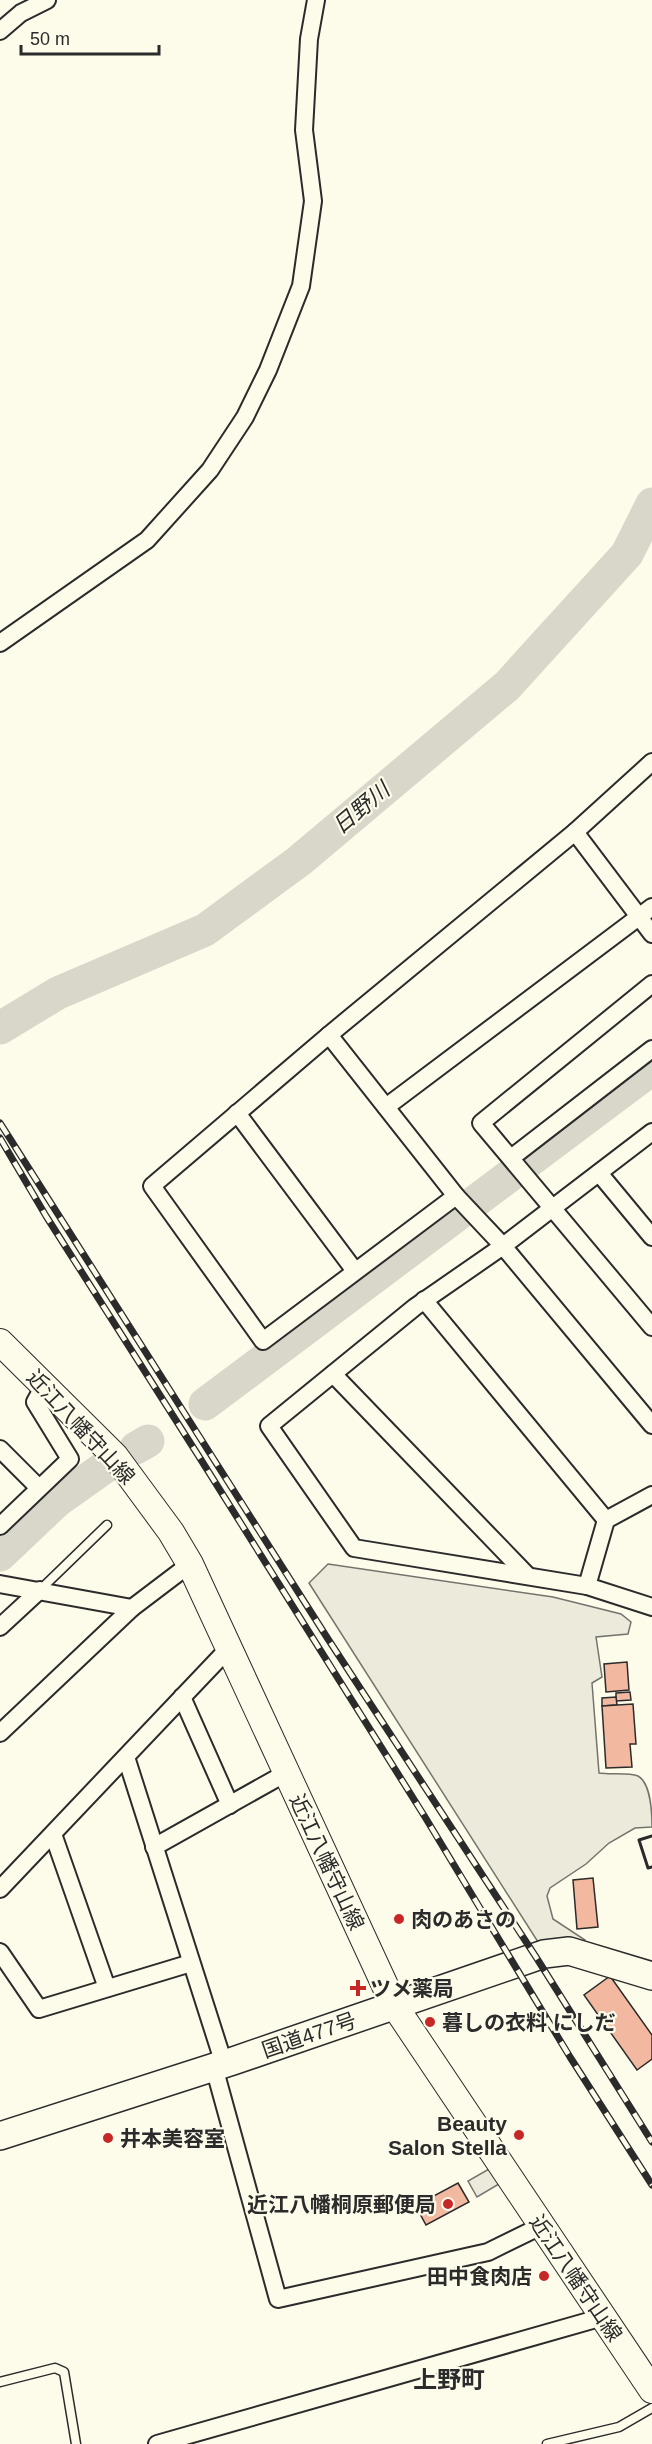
<svg xmlns="http://www.w3.org/2000/svg" width="652" height="2444" viewBox="0 0 652 2444" font-family="Arial,'Noto Sans JP',sans-serif">
<rect width="100%" height="100%" fill="#fdfbea"/>
<path fill="#ecebdb" stroke="#74746e" stroke-width="1.5" d="M328,1564l225,33 68,17 10,8 -3,12 -32,3 6,40 -10,6 7,90c11,2 29,-1 39,3 13,7 14,39 14,51l-17,1 -26,15 -23,21 -36,24 -3,8 6,23 32,21 -4,6 -43,-4 -229,-359z"/>
<polygon fill="#eceadb" stroke="#74746e" stroke-width="1.5" points="489,2169 499,2184 477,2197 468,2181"/>
<g fill="none" stroke-linecap="round" stroke-linejoin="round">
<g stroke="#d8d7c9" stroke-width="33">
<polyline points="0,1028 58,993 205,930 299,861 507,686 627,554 652,504"/>
<polyline points="205,1404 652,1069"/>
<polyline points="136,1448 148,1441"/>
<polyline points="0,1555 57,1501 105,1467"/>
</g>
</g>
<g fill="#f2b8a0" stroke="#2b2b2b" stroke-width="1.5">
<polygon points="627,1662 629,1690 606,1692 604,1664"/>
<polygon points="630,1692 631,1700 616,1701 616,1693"/>
<polygon points="616,1697 617,1705 602,1706 602,1698"/>
<polygon points="633,1704 636,1744 630,1744 632,1767 606,1768 602,1706"/>
<polygon points="593,1878 598,1927 577,1929 573,1880"/>
<polygon points="610,1976 652,2035 652,2059 637,2070 584,1995"/>
<polygon points="458,2183 469,2202 426,2225 419,2212 432,2206 428,2199"/>
</g>
<g fill="none" stroke-linecap="round" stroke-linejoin="round">
<defs>
<g id="service">
<polyline points="40,1590 107,1525"/>
<polyline points="0,2382 55,2368 64,2372 76,2444"/>
<polyline points="547,2444 619,2427 652,2408"/>
</g>
<g id="minor">
<polyline points="0,31 21,13 47,0"/>
<polyline points="0,643 147,540 210,470 245,417 268,370 301,286 313,201 304,130 309,39 316,0"/>
<polyline points="575,832 652,934"/>
<polyline points="652,984 481,1123 652,1327"/>
<polyline points="329,1035 456,1196 503,1246 652,1425"/>
<polyline points="386,1107 652,907"/>
<polyline points="237,1113 355,1271"/>
<polyline points="652,1132 503,1246 415,1307 269,1426 354,1548 587,1586 652,1607"/>
<polyline points="511,1158 652,1049"/>
<polyline points="599,1173 652,1237"/>
<polyline points="456,1196 263,1341 152,1186 329,1035 575,832 652,762"/>
<polyline points="424,1300 606,1520"/>
<polyline points="333,1374 527,1575"/>
<polyline points="0,1449 39,1488"/>
<polyline points="0,1526 70,1459 35,1402 44,1386"/>
<polyline points="0,1584 132,1608"/>
<polyline points="587,1586 606,1520 652,1495"/>
<polyline points="0,1627 40,1590"/>
<polyline points="182,1697 230,1805"/>
<polyline points="0,1733 132,1608 190,1564"/>
<polyline points="126,1757 224,2064"/>
<polyline points="53,1834 107,1988"/>
<polyline points="154,1847 286,1773"/>
<polyline points="0,1889 228,1649"/>
<polyline points="0,1952 39,2009 191,1963"/>
<polyline points="214,2067 278,2299 488,2252 541,2226"/>
<polyline points="157,2444 603,2317"/>
</g>
<polyline id="primary" points="0,1342 115,1456 171,1532 190,1564 394,2005 652,2390"/>
<polyline id="trunk" points="0,2136 233,2061 544,1954 569,1951 652,1976"/>
</defs>
<use href="#service" stroke="#2b2b2b" stroke-width="11"/>
<use href="#minor" stroke="#2b2b2b" stroke-width="20"/>
<use href="#primary" stroke="#2b2b2b" stroke-width="28"/>
<use href="#trunk" stroke="#2b2b2b" stroke-width="30"/>
<use href="#service" stroke="#fdfbea" stroke-width="8"/>
<use href="#minor" stroke="#fdfbea" stroke-width="16"/>
<use href="#primary" stroke="#fdfbea" stroke-width="26"/>
<use href="#trunk" stroke="#fdfbea" stroke-width="27"/>
<defs>
<g id="rail">
<polyline points="0,1123 328,1639 536,1957 652,2142"/>
<polyline points="0,1138 46,1216 198,1455 425,1817 570,2057 652,2185"/>
</g>
</defs>
<use href="#rail" stroke="#2b2b2b" stroke-width="7"/>
<use href="#rail" stroke="#fdfbea" stroke-width="4.5" stroke-dasharray="14" stroke-linecap="butt"/>
<polyline stroke="#2b2b2b" stroke-width="3" points="652,1836 639,1840 648,1868 652,1867"/>
</g>
<g fill="#c62828" stroke="#fdfbea" stroke-width="2">
<circle cx="399" cy="1919" r="6"/>
<path d="M355 1979h6v6h6v6h-6v6h-6v-6h-6v-6h6z"/>
<circle cx="430" cy="2022" r="6"/>
<circle cx="519" cy="2135" r="6"/>
<circle cx="108" cy="2138" r="6"/>
<circle cx="448" cy="2204" r="6"/>
<circle cx="544" cy="2276" r="6"/>
</g>
<g text-anchor="middle" dominant-baseline="central" stroke-width="4.5" stroke-linejoin="round" paint-order="stroke">
<g font-size="21" fill="#2b2b2b" stroke="#fdfbea">
<text transform="translate(81 1427) rotate(47)">近江八幡守山線</text>
<text transform="translate(327 1862) rotate(65)">近江八幡守山線</text>
<text transform="translate(309 2035) rotate(-19)">国道477号</text>
<text transform="translate(576 2278) rotate(56)">近江八幡守山線</text>
</g>
<g font-size="21" font-weight="bold" fill="#2b2b2b" stroke="#fdfbea" text-anchor="start">
<text x="411" y="1919">肉のあさの</text>
<text x="370" y="1988">ツメ薬局</text>
<text x="442" y="2022">暮しの衣料 にしだ</text>
<text x="507" y="2123" text-anchor="end">Beauty<tspan x="507" dy="24">Salon Stella</tspan></text>
<text x="120" y="2138">井本美容室</text>
<text x="436" y="2204" text-anchor="end">近江八幡桐原郵便局</text>
<text x="532" y="2276" text-anchor="end">田中食肉店</text>
</g>
<g font-size="22" font-style="italic" fill="#2b2b2b" stroke="#fdfbea">
<text transform="translate(361 808) rotate(-40)">日野川</text>
</g>
<g font-size="24" font-weight="bold" fill="#2b2b2b" stroke="#fdfbea">
<text x="449" y="2379">上野町</text>
</g>
</g>
<path d="M21 45v9h138v-9" fill="none" stroke="#2b2b2b" stroke-width="3"/>
<text x="30" y="45" font-size="18" fill="#2b2b2b" stroke="#fdfbea" stroke-width="4.5" paint-order="stroke">50 m</text>
</svg>
